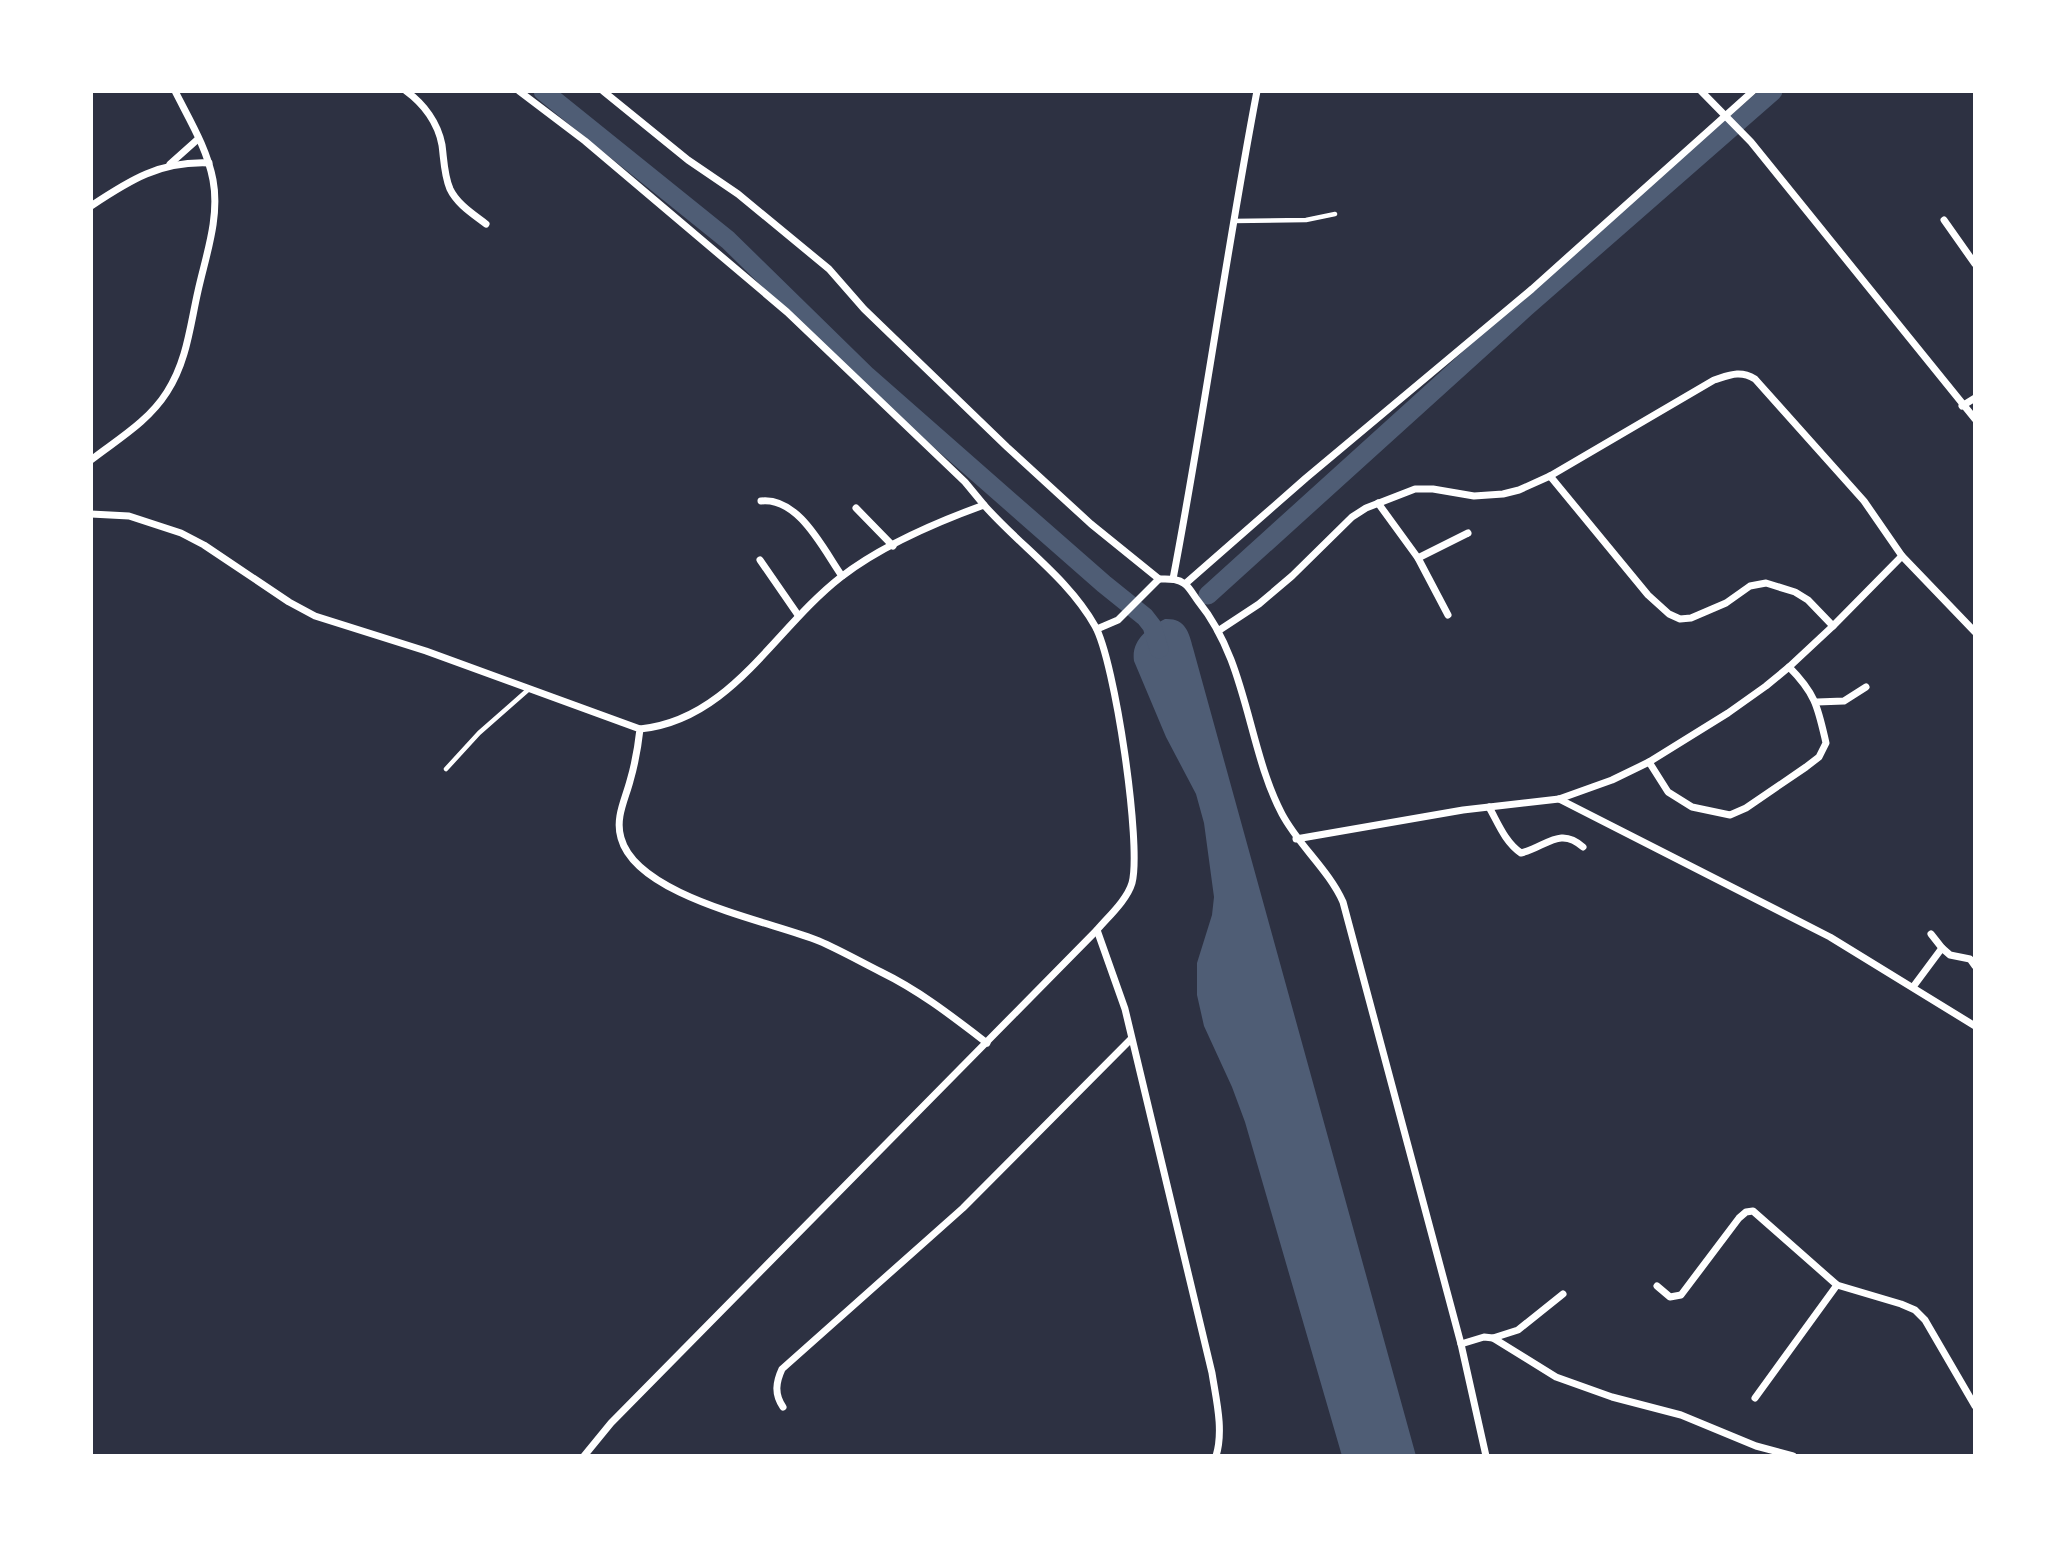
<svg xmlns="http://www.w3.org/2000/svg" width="2066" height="1547" viewBox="0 0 2066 1547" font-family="'DM Sans',sans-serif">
<rect width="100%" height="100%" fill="#2d3142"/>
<path fill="#4f5d75" d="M1165,619c20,-1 24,13 28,29l223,808h-74l-97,-334 -13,-35 -28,-61 -7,-31v-32l15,-48 2,-18 -10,-74 -8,-29 -30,-57 -32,-76c-3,-21 14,-33 31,-42z"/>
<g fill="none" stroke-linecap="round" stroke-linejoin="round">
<g stroke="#4f5d75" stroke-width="19">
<polyline points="543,91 728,240 867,376 1104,584 1145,617 1152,626 1159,649"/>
<polyline points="1208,595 1525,308 1773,91"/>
</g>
<g stroke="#fff" stroke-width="4.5">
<polyline points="1233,221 1306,220 1335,214"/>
<polyline points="446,769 479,733 529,689"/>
</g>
<g stroke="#fff" stroke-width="7">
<path d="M406,91c18,13 32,32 36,54 2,15 2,30 8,44 7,15 23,25 36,35"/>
<polyline points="519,91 585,141 787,312 965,482 984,505"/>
<polyline points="603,91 688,160 738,194 829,269 864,309 1007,447 1091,524 1159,579"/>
<polyline points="1701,91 1751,142 1975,419"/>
<polyline points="170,164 198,139"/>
<path d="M91,206c39,-26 69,-45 118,-43"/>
<polyline points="1944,220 1975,264"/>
<polyline points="1962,406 1975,398"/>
<path d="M91,460c27,-21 57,-38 76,-68 20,-31 23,-66 31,-101 8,-36 22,-74 15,-111 -6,-32 -24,-61 -38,-89"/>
<polyline points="1550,476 1648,595 1669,614 1680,619 1691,618 1726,603 1750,586 1766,583 1795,592 1808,600 1833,626"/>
<path d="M761,501c38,-4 62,48 81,75"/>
<polyline points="1378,503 1418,558 1448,615"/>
<polyline points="856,508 893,546"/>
<path d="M91,514l38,2 52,17 23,12 85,57 26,14 111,35 214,78c-2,18 -5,35 -10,52 -5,19 -15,37 -9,57 16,59 149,83 198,103 21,9 42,21 62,31 39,19 72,45 106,71"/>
<polyline points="1418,558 1468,533"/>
<polyline points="760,560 798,615"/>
<path d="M1173,579c31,-162 53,-326 84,-488"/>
<polyline points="1185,584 1306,478 1532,289 1753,91"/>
<path d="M1097,629l21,-9 41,-41c10,0 18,-1 26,5 5,4 9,12 13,17 50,61 49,146 84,213 17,32 46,55 61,88l118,442 25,112"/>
<path d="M1218,631l41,-27 33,-28 60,-59 14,-9 49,-19h18l41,7 29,-2 16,-4 31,-14 164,-96c16,-5 26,-10 41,-1l109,122 38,55"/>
<polyline points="1817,702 1844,701 1866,687"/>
<path d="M1649,762l19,30 24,15 38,8 16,-7 60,-41 13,-10 7,-14c-8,-35 -10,-49 -37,-76"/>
<polyline points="1559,799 1830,937 1975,1026"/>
<path d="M1489,807c9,16 16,35 32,46 25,-6 39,-27 62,-6"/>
<polyline points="1296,839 1463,810 1559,799 1612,780 1649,762 1728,713 1766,686 1789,667 1833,626 1902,556 1975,632"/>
<path d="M1097,930l28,79 87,364c4,26 12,57 4,83"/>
<polyline points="1931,934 1942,948"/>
<polyline points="1913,987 1942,948 1950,955 1970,959 1975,966"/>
<polyline points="1657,1286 1670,1297 1681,1295 1739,1218 1746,1212 1753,1211 1837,1285 1901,1304 1915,1310 1925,1320 1975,1406"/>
<polyline points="1493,1338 1518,1330 1563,1294"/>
<polyline points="1461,1344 1484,1337 1493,1338 1556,1377 1612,1397 1681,1415 1756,1446 1793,1456"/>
<polyline points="1755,1398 1837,1285"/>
<path d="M783,1407c-9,-13 -7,-25 -1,-38l181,-161 168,-169"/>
<path d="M584,1456l27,-33 486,-493c11,-13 30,-30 35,-47 10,-37 -17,-222 -37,-257 -27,-48 -75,-80 -111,-121 -47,17 -103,41 -143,72 -67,52 -110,143 -201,152"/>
</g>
</g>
<rect width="2066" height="1547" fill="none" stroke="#ffffff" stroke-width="186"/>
</svg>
